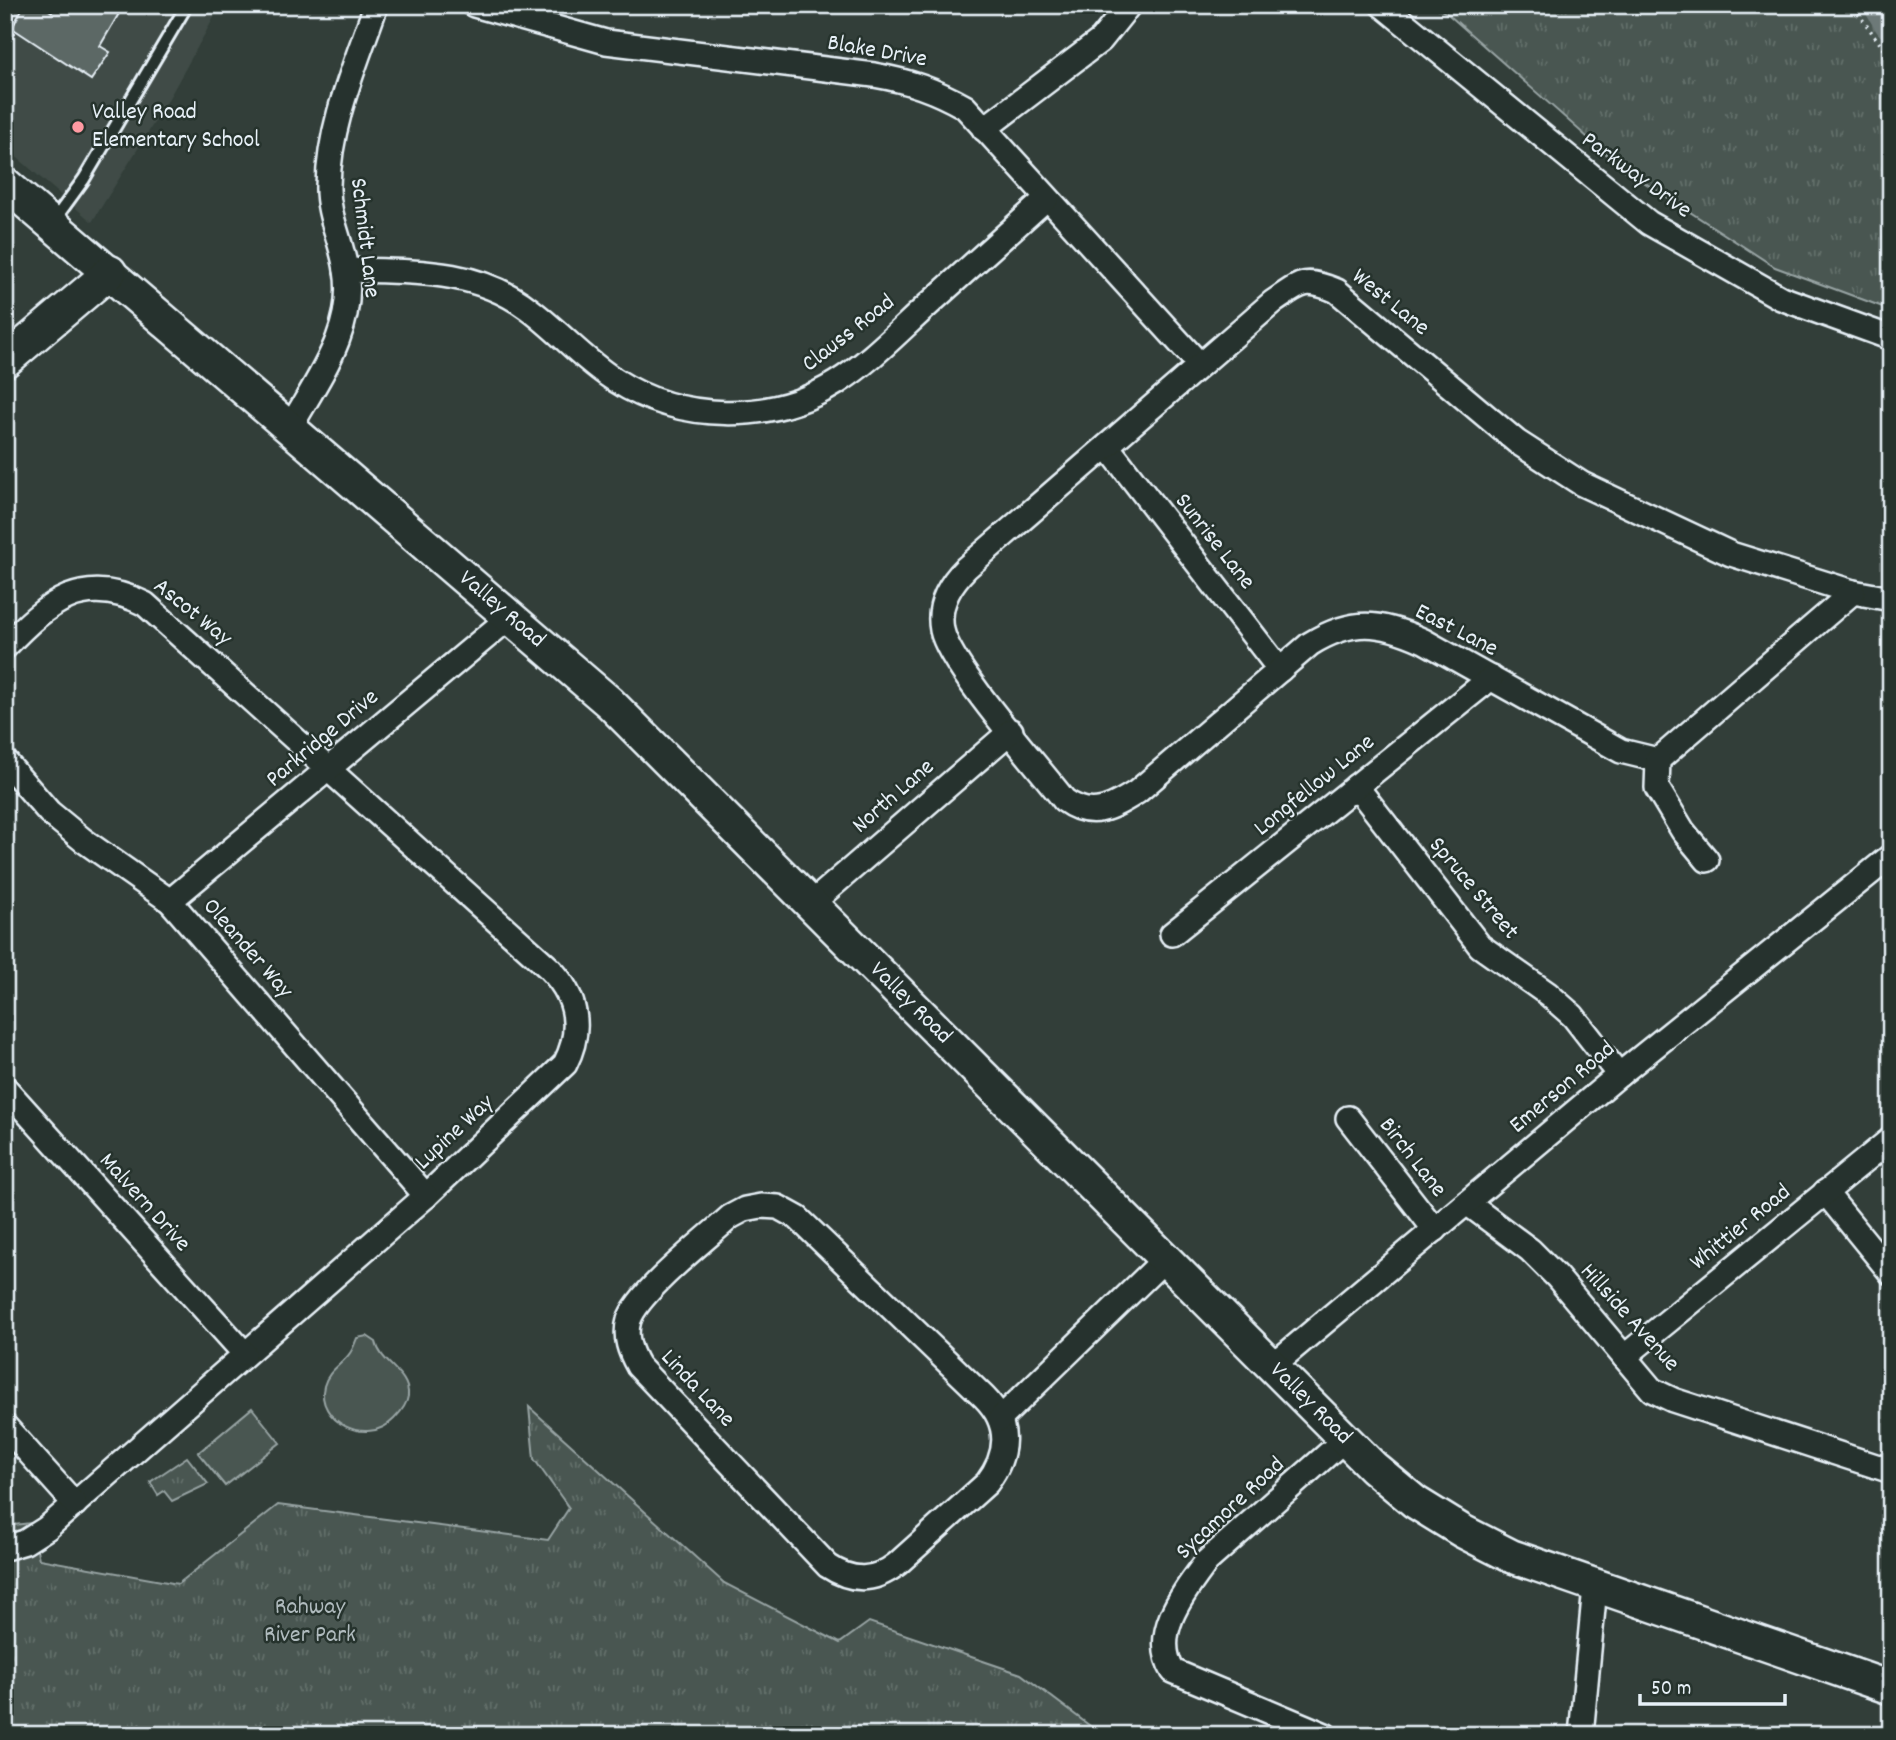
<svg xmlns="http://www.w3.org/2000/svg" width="1896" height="1740" viewBox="0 0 1896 1740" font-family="Dekko,sans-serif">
<defs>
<pattern id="park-tufts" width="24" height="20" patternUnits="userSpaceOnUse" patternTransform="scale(1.75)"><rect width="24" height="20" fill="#495651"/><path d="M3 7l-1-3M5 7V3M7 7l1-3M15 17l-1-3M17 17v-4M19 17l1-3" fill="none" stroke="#636f6b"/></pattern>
</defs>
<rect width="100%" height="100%" fill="#323e39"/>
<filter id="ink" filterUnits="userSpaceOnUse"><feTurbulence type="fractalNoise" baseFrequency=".0143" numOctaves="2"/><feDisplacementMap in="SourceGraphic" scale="14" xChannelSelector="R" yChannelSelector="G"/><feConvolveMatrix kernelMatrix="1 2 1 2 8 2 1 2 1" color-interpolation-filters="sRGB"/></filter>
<g filter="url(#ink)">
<polygon fill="#3f4b46" points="5,5 221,5 164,107 92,222 5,147"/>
<g fill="url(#park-tufts)" stroke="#98a4a4" stroke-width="2">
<polygon points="1433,5 1891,5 1891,310 1775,267 1622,168 1449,15"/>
<polygon points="529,1407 724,1583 840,1643 869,1622 1021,1674 1102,1735 5,1735 5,1526 31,1523 39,1559 178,1584 278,1505 548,1540 569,1508 534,1459"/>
<polygon points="187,1457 208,1484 172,1501 164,1491 158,1495 150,1482"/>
</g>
<g fill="#495651" stroke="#98a4a4" stroke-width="2">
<path d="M367,1336l9,6c4,21 34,31 32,54 -1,9 -8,17 -14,23 -28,29 -79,1 -70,-33 4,-16 18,-21 26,-33 3,-4 5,-10 7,-15z"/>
<polygon points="252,1408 280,1443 225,1486 198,1453"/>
</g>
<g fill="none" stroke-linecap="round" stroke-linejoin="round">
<polyline stroke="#6d7978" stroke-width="35" points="1881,5 1891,22"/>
</g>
<polygon fill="#5c6865" stroke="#e8f1f8" stroke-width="2" points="24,5 42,5 52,12 56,5 124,5 100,46 110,52 91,80 12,28"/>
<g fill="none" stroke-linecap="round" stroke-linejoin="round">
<defs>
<polyline id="lane" points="52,223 84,179 187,5"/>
<g id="street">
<path d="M474,5l132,37 268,33c35,6 61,15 91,32l235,258"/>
<polyline points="1382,5 1649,223 1781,298 1891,338"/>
<polyline points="984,129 1101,40 1129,5"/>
<path d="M346,270c64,2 130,-2 183,39 30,22 54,51 86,71 65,42 155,44 221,3 34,-21 63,-52 93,-79 39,-35 79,-71 118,-106"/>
<path d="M290,428c28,-50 66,-99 56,-158 -4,-28 -19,-56 -18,-84 1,-63 28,-122 48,-181"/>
<polyline points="1107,446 1280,670"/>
<path d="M5,647c43,-45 78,-74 140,-43l404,364c28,28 34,61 16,96l-139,132 -379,332 -22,14 -20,6"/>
<path d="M1658,760l-37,-9 -197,-110c-44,-20 -72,-23 -114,3l-173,148c-25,16 -46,28 -73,8 -26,-34 -115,-134 -122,-170 -5,-25 7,-45 24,-62l307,-266c28,-19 31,-25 64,-11l180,151 65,42 149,70 122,38 38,7"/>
<polyline points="1658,760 1853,592"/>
<polyline points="1658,760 1657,788 1683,831 1707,860"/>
<polyline points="5,761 49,812 83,840 170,901 426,1196"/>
<polyline points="1356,786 1480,946 1548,994 1573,1016 1619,1075"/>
<polyline points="170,901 510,617"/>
<polyline points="812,903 1011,731"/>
<polyline points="1172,934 1491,678"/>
<polyline points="5,1088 244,1353"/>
<polyline points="1348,1118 1435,1230"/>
<polyline points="1825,1192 1891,1273"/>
<polyline points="1467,1203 1530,1250 1557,1277 1652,1390 1673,1400 1891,1471"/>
<path d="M761,1206l17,1 20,11 186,179c26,26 25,57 3,86l-90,81c-23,18 -45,18 -69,2l-190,-200c-8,-14 -14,-29 -9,-46 9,-28 77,-81 101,-103l15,-8z"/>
<polyline points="1624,1357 1891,1139"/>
<polyline points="1272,1366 1619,1075 1891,856"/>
<polyline points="1000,1419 1165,1259"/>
<polyline points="5,1426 75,1504"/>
<path d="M1325,1735l-152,-64c-23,-38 12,-80 34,-110l138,-122"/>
<polyline points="1581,1735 1595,1587"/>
</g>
<g id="secondary">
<path id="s1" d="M5,184l605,519 763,764 42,35 47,29 49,25 380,132"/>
<polyline points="5,361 110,272"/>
</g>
</defs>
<use href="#lane" stroke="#e8f1f8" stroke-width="16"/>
<use href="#street" stroke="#e8f1f8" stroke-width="28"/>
<use href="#secondary" stroke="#e8f1f8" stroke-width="37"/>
<polyline stroke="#e8f1f8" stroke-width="3.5" stroke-dasharray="2 5" stroke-linecap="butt" points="1847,5 1860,16 1891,59"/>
<use href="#lane" stroke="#26332d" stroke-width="10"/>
<use href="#street" stroke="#26332d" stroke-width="23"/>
<use href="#secondary" stroke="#26332d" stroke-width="32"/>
</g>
</g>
<circle fill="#ff9aa2" stroke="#26332d" stroke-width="2.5" cx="78" cy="127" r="7"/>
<g text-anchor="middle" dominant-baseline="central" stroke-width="5" stroke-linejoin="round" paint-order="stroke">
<g font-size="24" fill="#e8f1f8" stroke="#26332d">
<text transform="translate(877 52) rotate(10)">Blake Drive</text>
<text transform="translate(1636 176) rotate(36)">Parkway Drive</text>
<text transform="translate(364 238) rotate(83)">Schmidt Lane</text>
<text transform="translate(1390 303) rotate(39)">West Lane</text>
<text transform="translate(849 334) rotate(-38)">Clauss Road</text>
<text transform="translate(1214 542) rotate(52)">Sunrise Lane</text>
<text stroke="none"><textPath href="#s1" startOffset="654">Valley Road</textPath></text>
<text transform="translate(192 613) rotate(39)">Ascot Way</text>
<text transform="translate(1456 631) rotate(27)">East Lane</text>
<text transform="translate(323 739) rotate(-40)">Parkridge Drive</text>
<text transform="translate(1315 786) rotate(-39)">Longfellow Lane</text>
<text transform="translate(894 797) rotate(-41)">North Lane</text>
<text transform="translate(1473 889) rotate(50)">Spruce Street</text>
<text transform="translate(247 949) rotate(49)">Oleander Way</text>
<text stroke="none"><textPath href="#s1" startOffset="1222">Valley Road</textPath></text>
<text transform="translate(1563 1088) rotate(-40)">Emerson Road</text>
<text transform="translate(455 1133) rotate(-43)">Lupine Way</text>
<text transform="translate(1412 1158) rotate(52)">Birch Lane</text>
<text transform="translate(144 1203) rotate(48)">Malvern Drive</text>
<text transform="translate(1741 1228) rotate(-39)">Whittier Road</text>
<text transform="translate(1629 1318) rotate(48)">Hillside Avenue</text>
<text transform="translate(697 1389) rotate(47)">Linda Lane</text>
<text stroke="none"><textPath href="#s1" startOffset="1788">Valley Road</textPath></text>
<text transform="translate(1231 1509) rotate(-43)">Sycamore Road</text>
</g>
<g font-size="24" fill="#e8f1f8" stroke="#26332d" text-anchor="start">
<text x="92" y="113">Valley Road<tspan x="92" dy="28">Elementary School</tspan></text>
</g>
<g font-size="24" fill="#b0bbbe" stroke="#26332d">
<text x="310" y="1608">Rahway<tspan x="310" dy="28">River Park</tspan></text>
</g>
</g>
<rect width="1896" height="1740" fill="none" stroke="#26332d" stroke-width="28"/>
<rect x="14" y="14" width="1868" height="1712" fill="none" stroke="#e8f1f8" stroke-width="2.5" filter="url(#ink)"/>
<path d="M1640 1694v10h145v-10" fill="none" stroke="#e8f1f8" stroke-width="3.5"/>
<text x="1651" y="1694" font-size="21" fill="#e8f1f8" stroke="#26332d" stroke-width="5" paint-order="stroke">50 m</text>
</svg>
